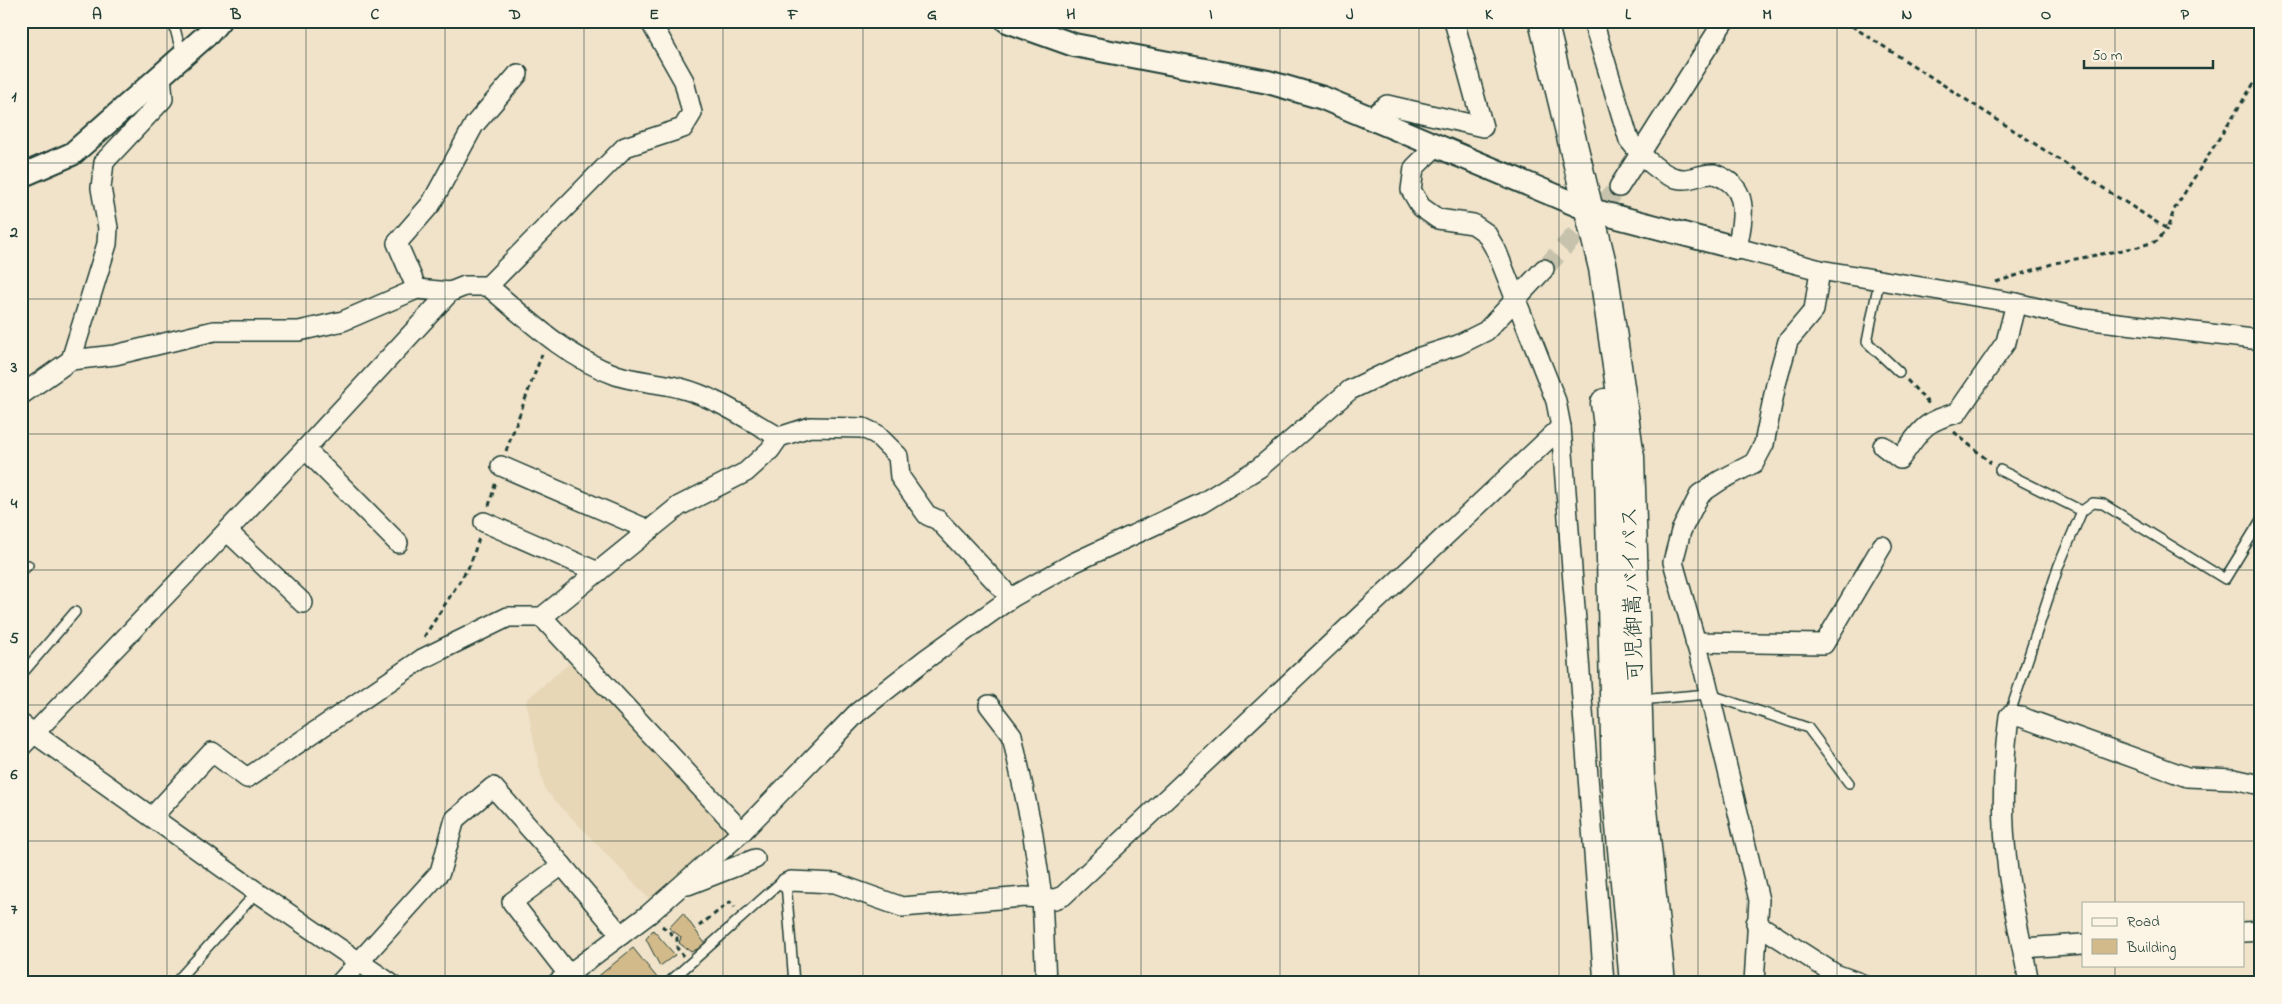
<svg xmlns="http://www.w3.org/2000/svg" width="2282" height="1004" viewBox="0 0 2282 1004" font-family="'Indie Flower','Klee One',sans-serif">
<rect width="100%" height="100%" fill="#f0e3ca"/>
<filter id="ink" filterUnits="userSpaceOnUse"><feTurbulence type="fractalNoise" baseFrequency=".02" numOctaves="2"/><feDisplacementMap in="SourceGraphic" scale="10" xChannelSelector="R" yChannelSelector="G"/><feConvolveMatrix kernelMatrix="1 2 1 2 8 2 1 2 1" color-interpolation-filters="sRGB"/></filter>
<g filter="url(#ink)">
<polygon fill="#e7d7b7" points="571,662 727,832 651,901 545,790 539,767 526,700"/>
<g fill="#d3ba8a" stroke="#1f3d34">
<polygon points="683,913 706,945 691,952 679,943 681,937 669,928"/>
<polygon points="653,930 675,955 660,966 646,939"/>
<polygon points="633,948 658,979 654,983 590,983"/>
</g>
<g fill="none" stroke-linecap="round" stroke-linejoin="round">
<polyline stroke="#c6c2ac" stroke-width="19" stroke-dasharray="19 9" stroke-linecap="butt" points="1544,269 1619,187"/>
<defs>
<g id="service">
<polyline points="173,21 182,55"/>
<polyline points="1879,281 1867,342 1899,372"/>
<polyline points="2000,470 2082,511"/>
<polyline points="21,572 28,565"/>
<polyline points="21,675 75,612"/>
<polyline points="1640,700 1708,694 1808,728 1849,783"/>
<polyline points="2009,716 2059,565 2082,511 2093,503 2103,504 2225,579 2261,520"/>
<polyline points="175,983 257,892"/>
<polyline points="668,983 779,884 786,883 794,983"/>
</g>
<g id="minor">
<path d="M1593,21l36,119c11,14 35,40 55,39 10,0 19,-6 30,-5 4,1 7,3 11,5 25,14 17,45 12,69l83,22 196,33 68,16 177,21"/>
<polyline points="1375,118 1378,112 1387,105 1483,127 1454,21"/>
<polyline points="1437,145 1414,168 1411,190 1421,207 1438,219 1473,224 1486,233 1497,252 1556,401 1561,427 1604,983"/>
<polyline points="1619,187 1724,21"/>
<path d="M488,286c39,33 79,72 128,89 20,7 43,7 64,13 35,9 67,31 99,49"/>
<polyline points="417,289 397,243 431,204 474,125 518,74"/>
<polyline points="71,360 107,244 108,228 101,188 104,162 163,99 161,74"/>
<polyline points="21,395 71,360 115,355 214,331 299,331 343,321 417,289 450,292"/>
<path d="M1883,446l17,13c20,-27 21,-37 57,-46l49,-71 10,-39"/>
<polyline points="305,449 398,543"/>
<polyline points="501,466 649,530"/>
<polyline points="484,522 598,572"/>
<polyline points="227,531 303,603"/>
<polyline points="542,617 742,832"/>
<polyline points="1695,642 1824,644 1882,546"/>
<polyline points="989,705 1012,735 1032,829 1042,897 1046,983"/>
<polyline points="21,724 257,892 390,983"/>
<polyline points="21,747 305,449 450,292 465,286 488,286 625,147 683,128 692,113 684,81 650,21"/>
<polyline points="153,816 212,752 247,778 422,659 508,617 542,617 679,506 746,472 770,450 779,437 810,427 863,428 876,434 898,456 900,477 927,515 938,520 1011,598"/>
<polyline points="786,883 791,881 835,883 902,907 1025,897 1055,899 1063,896 1561,427"/>
<polyline points="688,885 755,859"/>
<polyline points="1756,923 1835,974 1860,983"/>
<polyline points="2243,932 2261,931"/>
<polyline points="2023,948 2083,944"/>
<polyline points="568,974 512,902 562,865 621,935"/>
<polyline points="340,983 440,872 455,819 493,787 562,865"/>
<polyline points="557,983 649,914 742,832 857,713 926,659 1011,598 1073,563 1202,503 1259,468 1350,390 1417,358 1458,345 1486,331 1544,269"/>
<polyline points="1754,983 1759,900 1704,671 1673,562 1681,531 1700,494 1721,480 1754,463 1764,444 1776,384 1788,341 1814,310 1820,270"/>
<path d="M2029,983c-7,-40 -18,-81 -22,-121 -6,-48 -4,-98 2,-146l12,1 166,60 47,2 27,6"/>
</g>
<g id="tertiary">
<polyline points="1007,21 1074,45 1268,82 1323,98 1587,209 1737,248"/>
<polyline points="21,176 72,154 209,33 219,21"/>
</g>
<g id="trunk">
<polyline points="1543,21 1603,268 1630,457 1640,780 1661,983"/>
<polyline points="1605,403 1608,426 1616,781 1634,983"/>
</g>
</defs>
<use href="#service" stroke="#1f3d34" stroke-width="12"/>
<use href="#minor" stroke="#1f3d34" stroke-width="22"/>
<use href="#tertiary" stroke="#1f3d34" stroke-width="26"/>
<use href="#trunk" stroke="#1f3d34" stroke-width="31"/>
<g stroke="#1f3d34" stroke-width="3" stroke-dasharray="5 4" stroke-linecap="butt">
<polyline points="1844,21 2167,229 2175,208 2261,72"/>
<polyline points="1996,282 2055,263 2138,247 2157,241 2167,229"/>
<polyline points="1907,380 1930,405"/>
<polyline points="1954,432 1991,463"/>
<polyline points="506,451 542,354"/>
<polyline points="489,506 496,481"/>
<polyline points="424,637 470,565 479,538"/>
<polyline points="662,926 677,938 677,948 683,956"/>
<polyline points="699,926 730,902 735,907"/>
</g>
<use href="#service" stroke="#fcf5e5" stroke-width="9"/>
<use href="#minor" stroke="#fcf5e5" stroke-width="19"/>
<use href="#tertiary" stroke="#fcf5e5" stroke-width="22"/>
<use href="#trunk" stroke="#fcf5e5" stroke-width="28"/>
</g>
</g>
<path fill="none" stroke="#1f3d34" stroke-width="1" stroke-opacity="0.55" d="M167,21v962M306,21v962M445,21v962M584,21v962M723,21v962M863,21v962M1002,21v962M1141,21v962M1280,21v962M1419,21v962M1559,21v962M1698,21v962M1837,21v962M1976,21v962M2115,21v882M21,163h2240M21,299h2240M21,434h2240M21,570h2240M21,705h2240M21,841h2240M2115,965v18"/>
<g text-anchor="middle" dominant-baseline="central" stroke-width="4.5" stroke-linejoin="round" paint-order="stroke">
<g font-size="22" fill="#1f3d34" stroke="#fcf5e5">
<text transform="translate(1634 594) rotate(-92)">可児御嵩バイパス</text>
</g>
</g>
<rect width="2282" height="1004" fill="none" stroke="#fcf5e5" stroke-width="55"/>
<rect x="2082" y="902" width="162" height="65" fill="#fcf5e5" stroke="#a4ab9e"/>
<rect x="2092" y="918" width="25" height="8" fill="#fcf5e5" stroke="#a4ab9e"/>
<text x="2127" y="926" font-size="15" fill="#1f3d34">Road</text>
<rect x="2092" y="939" width="25" height="15" fill="#d3ba8a" stroke="#a4ab9e"/>
<text x="2127" y="952" font-size="15" fill="#1f3d34">Building</text>
<path d="M2084 60v8h129v-8" fill="none" stroke="#1f3d34" stroke-width="2.5"/>
<text x="2092" y="60" font-size="15" fill="#1f3d34" stroke="#fcf5e5" stroke-width="4" paint-order="stroke">50 m</text>
<rect x="28" y="28" width="2226" height="948" fill="none" stroke="#1f3d34" stroke-width="2"/>
<g font-size="16" text-anchor="middle" font-weight="bold" fill="#1f3d34">
<text x="97" y="19">A</text>
<text x="236" y="19">B</text>
<text x="375" y="19">C</text>
<text x="515" y="19">D</text>
<text x="654" y="19">E</text>
<text x="793" y="19">F</text>
<text x="932" y="19">G</text>
<text x="1071" y="19">H</text>
<text x="1211" y="19">I</text>
<text x="1350" y="19">J</text>
<text x="1489" y="19">K</text>
<text x="1628" y="19">L</text>
<text x="1767" y="19">M</text>
<text x="1907" y="19">N</text>
<text x="2046" y="19">O</text>
<text x="2185" y="19">P</text>
<text x="14" y="101">1</text>
<text x="14" y="237">2</text>
<text x="14" y="372">3</text>
<text x="14" y="508">4</text>
<text x="14" y="643">5</text>
<text x="14" y="779">6</text>
<text x="14" y="914">7</text>
</g>
</svg>
